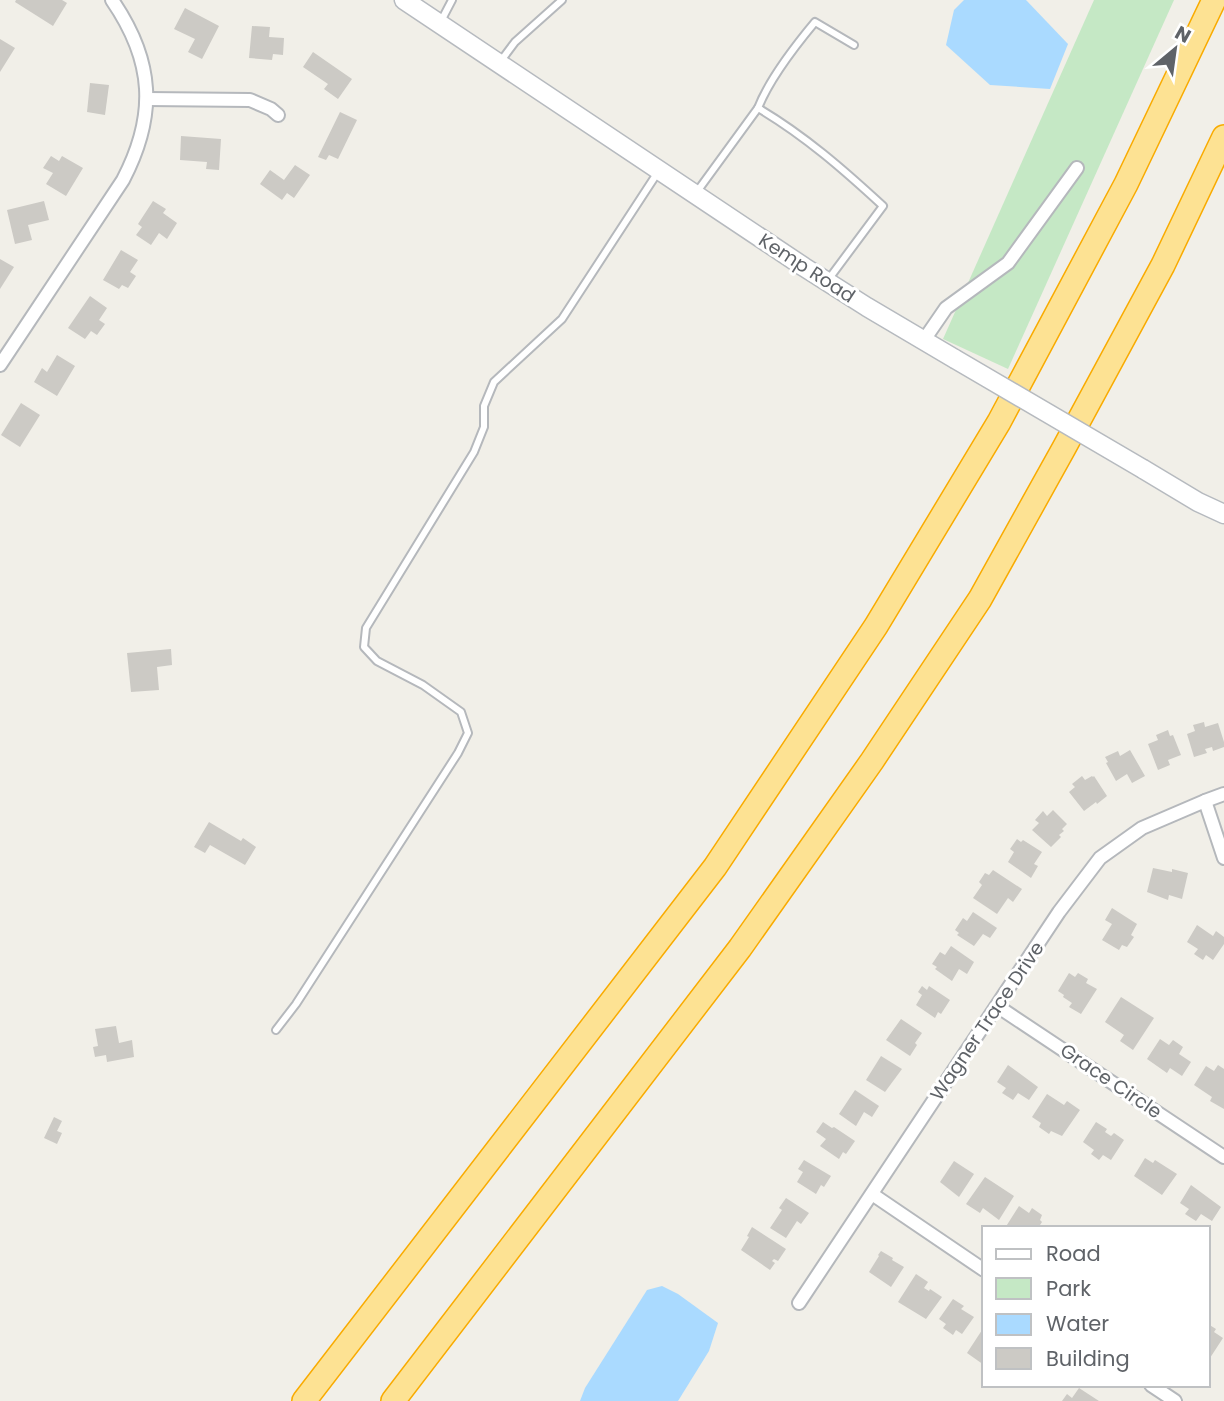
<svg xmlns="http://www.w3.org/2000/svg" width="1224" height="1401" viewBox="0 0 1224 1401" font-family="Poppins,sans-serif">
<rect width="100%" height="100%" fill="#f1efe8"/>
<polygon fill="#c5e8c5" points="1094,0 1174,0 1008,369 943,339"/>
<g fill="#aadaff">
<polygon points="964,0 1026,0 1068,44 1050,89 990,85 946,45 954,10"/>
<polygon points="662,1286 678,1294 718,1323 709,1351 678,1401 580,1401 585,1388 647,1290"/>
</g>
<g fill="#cccac5">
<polygon points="16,0 62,0 67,3 53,26 15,2"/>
<polygon points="185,8 219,26 202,59 188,52 195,39 174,29"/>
<polygon points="252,26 270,27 269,37 284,38 283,55 273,54 272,60 249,58"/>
<polygon points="0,39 15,48 0,72"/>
<polygon points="313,52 352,79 338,99 324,89 328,84 303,67"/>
<polygon points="90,83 109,85 105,115 87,112"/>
<polygon points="340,112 357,120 338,159 329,155 326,160 318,157"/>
<polygon points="181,136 221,139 219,170 206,169 207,162 180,160"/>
<polygon points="51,156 59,161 62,156 83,168 66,196 46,184 53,173 43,168"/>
<polygon points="295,165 310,175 294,198 287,193 282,200 260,184 270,170 284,180"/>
<polygon points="44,201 49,220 28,225 32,240 15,244 7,210"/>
<polygon points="153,201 166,209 163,213 177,223 167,239 159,233 151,245 136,235 142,227 138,224"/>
<polygon points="121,250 138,260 130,272 136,276 128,288 122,285 119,289 103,280"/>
<polygon points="0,259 14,267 0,289"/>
<polygon points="90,296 107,308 99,320 105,324 97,335 91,331 85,339 68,328"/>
<polygon points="57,355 75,366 57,396 34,382 42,368 47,372"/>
<polygon points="21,403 40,415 20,447 1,435"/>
<polygon points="171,649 172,665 157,667 159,690 131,692 127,653"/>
<polygon points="1204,722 1205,727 1218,723 1224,742 1224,747 1213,751 1212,747 1205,749 1207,753 1194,757 1187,734 1195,731 1193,725"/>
<polygon points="1168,730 1170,736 1173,735 1181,755 1168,760 1170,765 1158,770 1148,744 1158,740 1156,735"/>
<polygon points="1130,750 1145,776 1132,783 1127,774 1116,781 1106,763 1108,762 1105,757 1118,751 1120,756"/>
<polygon points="1082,776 1085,780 1092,776 1093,777 1094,776 1107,796 1097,804 1096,802 1084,811 1069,792 1075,787 1072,784"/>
<polygon points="1053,810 1067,824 1062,829 1064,831 1059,835 1061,837 1051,847 1032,830 1039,823 1035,820 1043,811 1047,816"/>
<polygon points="209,822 241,841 243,838 256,847 245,865 210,845 205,853 194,847"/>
<polygon points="1017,839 1021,842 1023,840 1042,852 1034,864 1038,866 1031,878 1008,862 1014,852 1010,849"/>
<polygon points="1153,868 1172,872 1172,869 1188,873 1182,899 1169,895 1168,900 1147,892"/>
<polygon points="993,870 1022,889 1013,902 1008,898 997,914 973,898 982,885 979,882 985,873 989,875"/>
<polygon points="1112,908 1137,924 1131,935 1134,937 1127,947 1122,945 1119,950 1102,940 1112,924 1105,920"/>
<polygon points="973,912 997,928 990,938 983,934 974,946 957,935 959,933 955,930 963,918 967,921"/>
<polygon points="1197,925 1213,936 1216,931 1224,937 1224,944 1213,960 1206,955 1203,960 1194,954 1198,949 1187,942"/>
<polygon points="951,946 974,962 967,974 959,969 952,981 935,969 937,967 932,964 940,952 945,955"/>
<polygon points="1069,973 1075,977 1078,973 1088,979 1086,983 1097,989 1081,1014 1069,1007 1072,1003 1063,997 1064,995 1058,991"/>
<polygon points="922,986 927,990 929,986 950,1000 941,1014 938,1012 935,1018 916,1005 922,995 918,992"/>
<polygon points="1121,997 1154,1018 1133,1050 1120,1041 1124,1035 1105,1022"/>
<polygon points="901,1019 922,1033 915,1043 917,1045 910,1056 886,1040"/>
<polygon points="116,1026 119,1043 132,1040 134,1057 107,1062 106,1055 95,1057 93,1047 98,1046 95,1029"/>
<polygon points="1160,1039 1169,1045 1173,1040 1183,1047 1179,1054 1191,1062 1182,1076 1170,1068 1167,1073 1147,1059"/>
<polygon points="881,1056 902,1069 885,1092 866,1080"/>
<polygon points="1008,1065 1038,1087 1029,1100 1018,1093 1013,1100 1002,1093 1006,1088 997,1082"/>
<polygon points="1218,1065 1224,1069 1224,1109 1210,1101 1212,1097 1194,1085 1206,1066 1214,1071"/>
<polygon points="855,1090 879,1106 872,1117 864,1112 856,1126 839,1114"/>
<polygon points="1047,1094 1064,1105 1067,1101 1080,1110 1062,1136 1051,1131 1049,1134 1039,1127 1041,1123 1032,1117"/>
<polygon points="54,1117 62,1121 57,1131 62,1133 57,1144 44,1138"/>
<polygon points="823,1122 832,1128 834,1127 855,1141 846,1154 843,1152 839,1159 820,1146 826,1139 816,1132"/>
<polygon points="1096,1122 1107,1129 1105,1132 1111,1136 1114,1133 1124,1140 1111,1160 1103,1155 1099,1160 1091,1154 1094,1150 1083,1142"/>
<polygon points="1145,1158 1153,1163 1155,1160 1177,1174 1162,1195 1134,1176"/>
<polygon points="804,1160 831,1176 824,1187 821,1185 816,1194 797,1182 803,1172 798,1169"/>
<polygon points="954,1161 974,1174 959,1197 940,1182"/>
<polygon points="985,1177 1014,1196 999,1220 983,1208 980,1213 966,1204"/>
<polygon points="1191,1185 1221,1207 1212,1221 1201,1214 1196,1221 1185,1214 1189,1209 1180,1203"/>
<polygon points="786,1198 809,1213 801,1224 797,1221 786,1238 770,1228 782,1210 779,1208"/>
<polygon points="1019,1206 1029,1213 1032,1208 1042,1215 1040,1220 1042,1222 1038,1228 1005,1228"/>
<polygon points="752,1227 786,1249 778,1261 774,1259 772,1261 775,1263 770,1270 741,1250 749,1237 747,1236"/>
<polygon points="881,1251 893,1258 892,1260 904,1267 891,1287 869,1272 879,1256 878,1255"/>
<polygon points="916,1274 928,1282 924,1288 929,1291 930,1289 942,1297 926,1319 898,1302"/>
<polygon points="953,1299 964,1306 961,1309 974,1317 962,1334 956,1330 953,1335 943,1328 946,1324 939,1319"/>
<polygon points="1208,1324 1216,1329 1214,1332 1223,1338 1208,1361"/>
<polygon points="984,1327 984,1365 967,1353"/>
<polygon points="1079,1388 1099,1401 1062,1401 1067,1394 1072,1398"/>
</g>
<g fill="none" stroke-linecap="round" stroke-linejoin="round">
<defs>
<g id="lane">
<polyline points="440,23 452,0"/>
<polyline points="500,62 515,42 562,0"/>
<path d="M758,108c11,-28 37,-62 57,-86l39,23"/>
<path d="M696,193l62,-85c46,27 86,62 125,98l-55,74"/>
<polyline points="276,1030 296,1004 458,753 468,733 461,712 423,685 377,661 364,647 366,628 474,452 484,427 484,406 494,382 562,319 658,172"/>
</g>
<g id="street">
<polyline points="147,99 250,100 271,109 278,115"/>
<polyline points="924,340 946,308 1008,263 1077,168"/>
<path d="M0,365l123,-185c34,-65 31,-119 -11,-180"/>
<polyline points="1205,801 1224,858"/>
<polyline points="997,1006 1224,1157"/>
<polyline points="872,1194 984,1270"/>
<polyline points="799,1303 1059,912 1100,858 1142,828 1205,801 1224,794"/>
<polyline points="1151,1385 1175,1401"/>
</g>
<g id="secondary">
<polyline points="404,0 804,267 867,307 955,359"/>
<polyline points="1143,469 1198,502 1224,514"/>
</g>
<g id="highway">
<polyline points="304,1401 715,867 876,626 999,422 1126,184 1214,0"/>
<polyline points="393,1401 740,948 872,761 980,599 1064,448 1163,265 1224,137"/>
</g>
</defs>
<use href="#lane" stroke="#b5b8bc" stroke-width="10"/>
<use href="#street" stroke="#b5b8bc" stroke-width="16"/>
<use href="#secondary" stroke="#b6babf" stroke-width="21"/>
<use href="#highway" stroke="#f9ab00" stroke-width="26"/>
<use href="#lane" stroke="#fff" stroke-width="6"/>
<use href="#street" stroke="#fff" stroke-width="12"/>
<use href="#secondary" stroke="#fff" stroke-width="18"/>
<use href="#highway" stroke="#fde293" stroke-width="23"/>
<defs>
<polyline id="secondary-bridge" points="955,359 1143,469"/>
</defs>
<use href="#secondary-bridge" stroke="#b6babf" stroke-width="21" stroke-linecap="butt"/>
<use href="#secondary-bridge" stroke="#fff" stroke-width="18"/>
</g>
<g text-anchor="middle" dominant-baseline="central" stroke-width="6" stroke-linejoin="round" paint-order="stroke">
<g font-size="19" fill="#5f6368" stroke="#fff">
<text transform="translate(807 268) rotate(33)">Kemp Road</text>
<text transform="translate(987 1021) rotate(-56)">Wagner Trace Drive</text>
<text transform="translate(1111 1081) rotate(34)">Grace Circle</text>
</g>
</g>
<rect x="982" y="1226" width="228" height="161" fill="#ffffff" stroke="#bfc1c3" stroke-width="2"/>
<rect x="996" y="1249" width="35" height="10" fill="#ffffff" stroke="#bfc1c3" stroke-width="2"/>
<text x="1046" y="1261" font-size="21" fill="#5f6368">Road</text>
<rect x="996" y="1278" width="35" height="21" fill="#c5e8c5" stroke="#bfc1c3" stroke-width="2"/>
<text x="1046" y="1296" font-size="21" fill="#5f6368">Park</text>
<rect x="996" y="1314" width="35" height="21" fill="#aadaff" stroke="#bfc1c3" stroke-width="2"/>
<text x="1046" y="1331" font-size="21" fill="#5f6368">Water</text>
<rect x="996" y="1348" width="35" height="21" fill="#cccac5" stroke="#bfc1c3" stroke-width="2"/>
<text x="1046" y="1366" font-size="21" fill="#5f6368">Building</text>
<g transform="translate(1175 49) rotate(29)" stroke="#ffffff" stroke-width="5" paint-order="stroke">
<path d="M0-5L12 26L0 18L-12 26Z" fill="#5f6368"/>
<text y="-10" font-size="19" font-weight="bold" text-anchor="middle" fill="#5f6368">N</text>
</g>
</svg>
